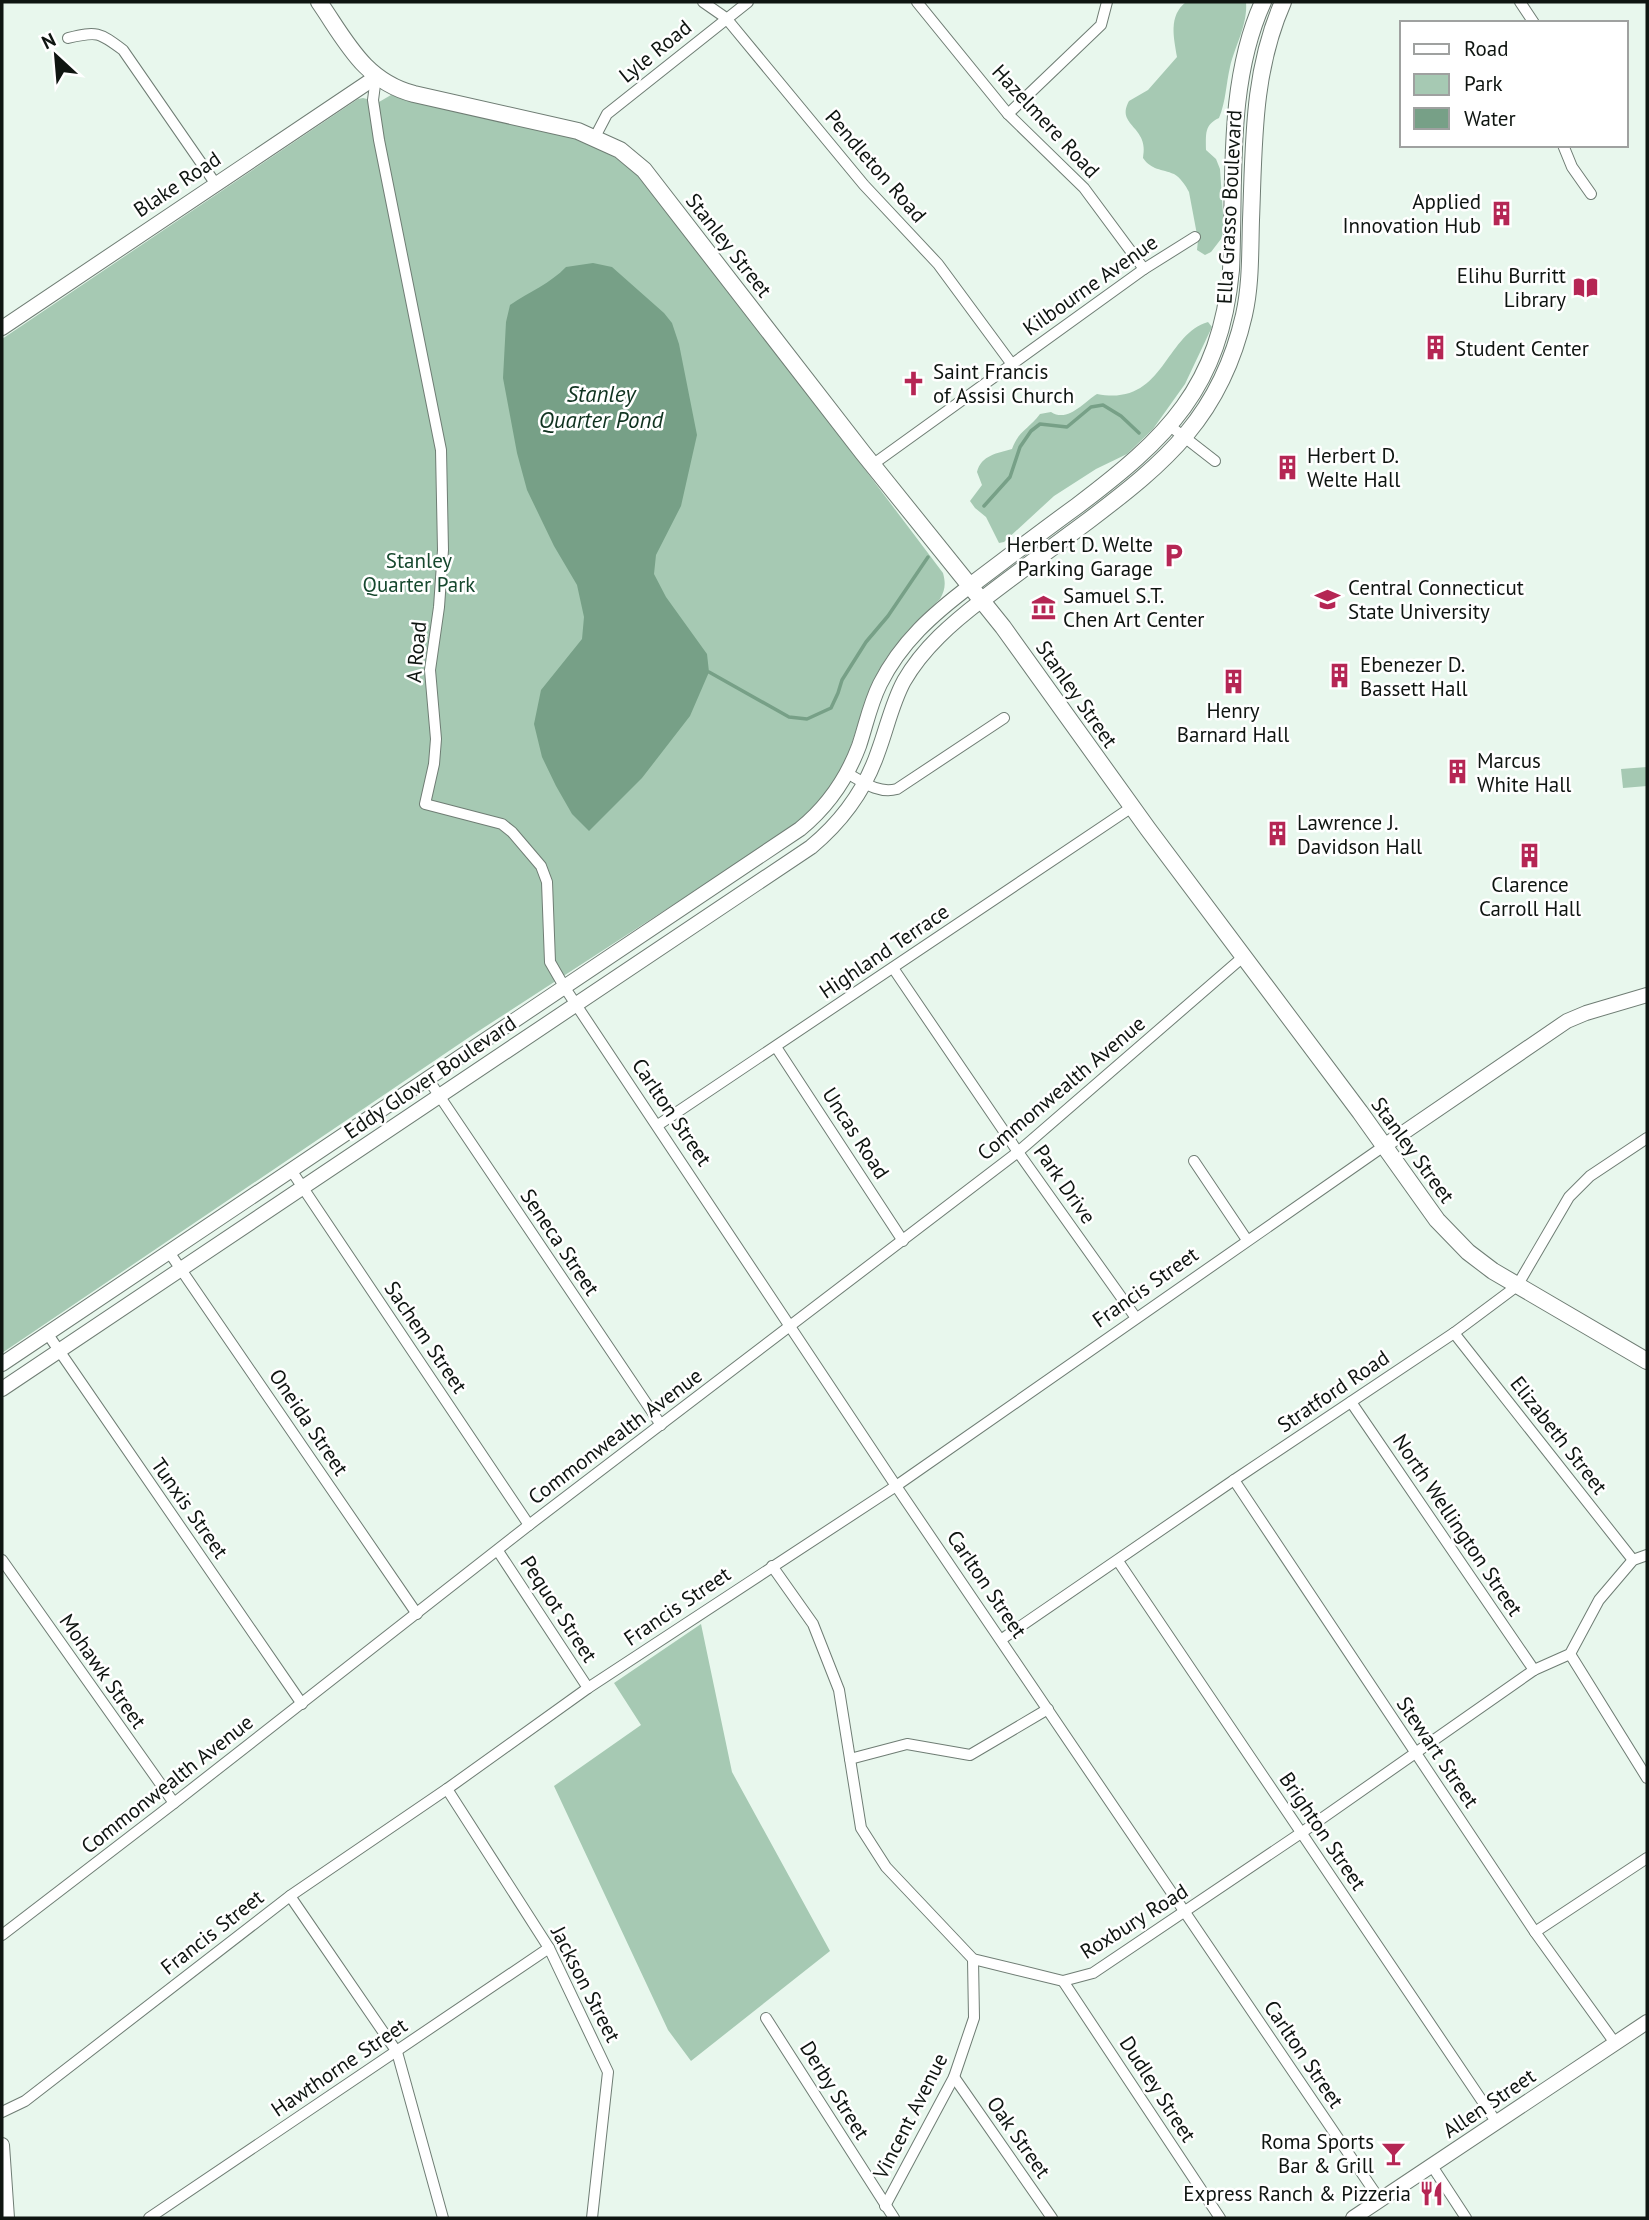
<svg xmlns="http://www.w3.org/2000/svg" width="1649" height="2220" viewBox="0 0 1649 2220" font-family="'PT Sans',sans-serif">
<rect width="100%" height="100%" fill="#e8f7ed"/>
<g fill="#a6c9b3">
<path d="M1186,2h60c2,22 -11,44 -16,65 -4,17 -4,34 -11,51 -15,7 -13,16 -13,32l10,9 4,10 4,60 -3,10 -10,13 -6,3 -8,-5 1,-10 -9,-48c-3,-6 -9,-15 -15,-18 -12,-5 -23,-4 -31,-16 7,-32 -28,-32 -14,-57l19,-11 29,-33c-3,-19 -9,-41 9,-55z"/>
<path d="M391,95l171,39 28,10 26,14 22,18 18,20 94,121 193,256c3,11 2,17 -3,26 -23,21 -44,42 -60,69 -17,30 -23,65 -36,97 -11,25 -32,43 -51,62l-322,209 -469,317v-1014l356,-240 5,-1 16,4z"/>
<path d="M1208,322l4,5 -27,57 -32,45 -26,25 -31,15 -42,27 -50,46 -5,1 -13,-26 -11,-9 -5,-7 12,-16 -5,-13c4,-17 21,-19 35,-23 7,-19 17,-20 28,-35l11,-2c17,11 33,-10 46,-18 67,13 67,-59 111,-72z"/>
<polygon points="1647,767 1647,786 1623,788 1621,769"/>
<polygon points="701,1624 732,1772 830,1951 691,2061 668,2030 554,1786 641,1725 614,1683"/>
</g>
<path fill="#77a087" d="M593,263l19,4 52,46 8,10 7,21 18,91 -16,71 -25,49 -2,19 12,23 41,57 2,18 -19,44 -48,62 -53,53 -17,-17 -16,-28 -14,-29 -8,-33 7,-34 41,-51 2,-22 -7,-32 -23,-39 -27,-56 -10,-37 -14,-75 3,-56 4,-17c19,-13 41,-22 56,-38z"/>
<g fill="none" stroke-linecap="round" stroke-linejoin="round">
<g stroke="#77a087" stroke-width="3.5">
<polyline points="984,506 1010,477 1020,447 1031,431 1040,424 1067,427 1091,407 1103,405 1121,416 1139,433"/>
<polyline points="709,672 789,717 807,719 831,708 838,693 842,680 866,642 888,616 928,557"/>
</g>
<defs>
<g id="minor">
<polyline points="703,2 726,18 864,185 938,264 1011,363"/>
<polyline points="917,2 1008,114 1084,188 1144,269"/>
<polyline points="1520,2 1534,23"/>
<path d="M68,38c29,-7 31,-6 55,12l92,133"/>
<polyline points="376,77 373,100 379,140 441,450 443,550 439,607 430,670 436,739 434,764 425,804 502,824 512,832 541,866 547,882 550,962 565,988 896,1486 1380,2200"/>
<polyline points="1008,114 1101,25 1107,2"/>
<polyline points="595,137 607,114 748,2"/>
<polyline points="1563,145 1572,167 1591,194"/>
<polyline points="1170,426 1215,461"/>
<polyline points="872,465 1144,269 1195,237"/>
<path d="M847,773c16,9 31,21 50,16l107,-71"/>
<polyline points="893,968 1018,1152 1136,1318"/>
<polyline points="776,1047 903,1241"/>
<polyline points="428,1079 661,1425"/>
<polyline points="658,1125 1132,807"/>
<polyline points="1194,1161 1247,1240"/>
<polyline points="291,1170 529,1525"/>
<polyline points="169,1252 417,1614"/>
<polyline points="47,1333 302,1704"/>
<polyline points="1454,1333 1633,1560"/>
<polyline points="1351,1402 1534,1670"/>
<polyline points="1234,1480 1535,1932 1615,2043"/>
<polyline points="498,1551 588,1688"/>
<polyline points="2,1560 174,1803"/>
<polyline points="1118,1561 1497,2123"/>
<polyline points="772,1566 813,1624 839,1690 861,1828 886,1867 973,1959 1063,1981 1093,1973 1301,1833 1534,1670 1570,1654 1599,1600 1633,1560 1647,1555"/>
<polyline points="1002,1639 1234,1480 1454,1333 1517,1286 1569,1197 1590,1176 1647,1138"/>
<polyline points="1570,1654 1647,1778"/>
<polyline points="850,1759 907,1744 970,1755 1048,1709"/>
<polyline points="447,1789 549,1948 608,2072 592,2218"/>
<polyline points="290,1896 397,2052 443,2218"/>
<polyline points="1535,1932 1647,1858"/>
<polyline points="2,1935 174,1803 529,1525 1018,1152 1243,957"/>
<polyline points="1063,1981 1220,2218"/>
<polyline points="766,2018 894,2218"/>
<polyline points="954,2077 1052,2218"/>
<polyline points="2,2112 25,2101 290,1896 447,1789 588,1688 896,1486 1384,1146"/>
<polyline points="1432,2166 1466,2218"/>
<polyline points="885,2206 954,2077 974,2018 973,1959"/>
<polyline points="149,2218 549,1948"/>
</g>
<g id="tertiary">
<polyline points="2,328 376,77"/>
<polyline points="1384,1146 1567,1021 1586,1013 1647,995"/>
<path d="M2,1364l798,-535c27,-22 47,-51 59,-83 7,-21 11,-42 21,-62 21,-42 53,-70 90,-98"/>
<path d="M2,1389l809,-542c30,-25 54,-57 67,-95 9,-24 14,-49 26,-71 19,-33 48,-58 78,-81"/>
<polyline points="2,2145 7,2218"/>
<polyline points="1353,2218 1647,2022"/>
</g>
<g id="secondary">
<path d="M319,2c27,39 45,79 95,92l164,37 42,19 24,20 219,283 140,174 145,202 212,283 77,108 31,32 25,19 154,90"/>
<path d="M970,586c36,-27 71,-54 107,-80 90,-68 143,-118 154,-236 4,-88 -5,-187 32,-268"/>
<path d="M982,600c35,-27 71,-53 106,-79 78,-59 133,-105 156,-206 7,-31 6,-63 7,-95 3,-75 1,-148 32,-218"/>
</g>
</defs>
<use href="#minor" stroke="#6f7d74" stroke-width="12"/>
<use href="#tertiary" stroke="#6f7d74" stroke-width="16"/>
<use href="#secondary" stroke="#6f7d74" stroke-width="18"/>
<use href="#minor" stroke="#fff" stroke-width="10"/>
<use href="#tertiary" stroke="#fff" stroke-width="14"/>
<use href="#secondary" stroke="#fff" stroke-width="16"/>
</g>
<defs>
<symbol id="building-bare" viewBox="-9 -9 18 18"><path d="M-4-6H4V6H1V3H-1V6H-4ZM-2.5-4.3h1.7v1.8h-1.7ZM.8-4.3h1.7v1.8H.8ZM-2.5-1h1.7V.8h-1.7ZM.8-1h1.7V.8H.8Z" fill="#b52654" stroke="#fff" stroke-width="2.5" paint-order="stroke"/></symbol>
<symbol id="library-bare" viewBox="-9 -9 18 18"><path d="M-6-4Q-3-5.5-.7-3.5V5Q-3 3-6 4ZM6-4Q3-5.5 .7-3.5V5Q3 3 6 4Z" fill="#b52654" stroke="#fff" stroke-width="2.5" paint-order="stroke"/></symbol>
<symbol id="church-bare" viewBox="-9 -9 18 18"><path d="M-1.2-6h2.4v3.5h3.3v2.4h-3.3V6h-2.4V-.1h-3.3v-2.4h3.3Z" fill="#b52654" stroke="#fff" stroke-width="2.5" paint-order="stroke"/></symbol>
<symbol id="parking-bare" viewBox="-9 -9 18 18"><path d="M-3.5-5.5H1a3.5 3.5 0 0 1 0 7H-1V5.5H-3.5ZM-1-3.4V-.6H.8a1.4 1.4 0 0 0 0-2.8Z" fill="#b52654" stroke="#fff" stroke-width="2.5" paint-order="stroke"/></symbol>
<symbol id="university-bare" viewBox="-9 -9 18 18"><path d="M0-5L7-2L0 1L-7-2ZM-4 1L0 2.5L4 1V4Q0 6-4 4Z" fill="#b52654" stroke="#fff" stroke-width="2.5" paint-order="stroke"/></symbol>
<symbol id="museum-bare" viewBox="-9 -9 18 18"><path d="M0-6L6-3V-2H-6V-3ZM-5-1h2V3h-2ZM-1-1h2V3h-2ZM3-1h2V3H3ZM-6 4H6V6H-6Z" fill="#b52654" stroke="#fff" stroke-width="2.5" paint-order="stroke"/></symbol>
<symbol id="bar-bare" viewBox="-9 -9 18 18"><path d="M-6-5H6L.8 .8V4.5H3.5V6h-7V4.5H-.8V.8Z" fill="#b52654" stroke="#fff" stroke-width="2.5" paint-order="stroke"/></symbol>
<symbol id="restaurant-bare" viewBox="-9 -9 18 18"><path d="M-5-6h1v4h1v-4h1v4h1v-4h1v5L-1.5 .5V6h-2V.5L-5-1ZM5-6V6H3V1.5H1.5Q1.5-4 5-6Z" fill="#b52654" stroke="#fff" stroke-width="2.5" paint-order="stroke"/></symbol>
</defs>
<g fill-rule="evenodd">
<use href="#building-bare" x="1484" y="196" width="35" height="35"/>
<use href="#library-bare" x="1568" y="270" width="35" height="35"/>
<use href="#building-bare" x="1418" y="330" width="35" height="35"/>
<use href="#church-bare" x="896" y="366" width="35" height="35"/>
<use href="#building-bare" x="1270" y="450" width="35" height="35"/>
<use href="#parking-bare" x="1156" y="538" width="35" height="35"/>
<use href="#university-bare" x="1310" y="582" width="35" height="35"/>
<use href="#museum-bare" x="1026" y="590" width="35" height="35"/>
<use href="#building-bare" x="1322" y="658" width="35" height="35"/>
<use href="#building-bare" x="1216" y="664" width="35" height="35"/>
<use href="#building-bare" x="1440" y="754" width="35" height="35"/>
<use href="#building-bare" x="1260" y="816" width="35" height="35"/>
<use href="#building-bare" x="1512" y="838" width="35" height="35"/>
<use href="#bar-bare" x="1376" y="2136" width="35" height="35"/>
<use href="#restaurant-bare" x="1414" y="2176" width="35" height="35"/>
</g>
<g text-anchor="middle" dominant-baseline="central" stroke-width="5" stroke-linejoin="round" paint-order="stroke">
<g font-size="21" fill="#0f1511" stroke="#fff">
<text transform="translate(655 51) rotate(-39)">Lyle Road</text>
<text transform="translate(1046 121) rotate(47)">Hazelmere Road</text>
<text transform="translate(876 166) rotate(49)">Pendleton Road</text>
<text transform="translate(177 184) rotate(-34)">Blake Road</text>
<text transform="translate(1229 207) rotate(-87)">Ella Grasso Boulevard</text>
<text transform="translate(729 245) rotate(52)">Stanley Street</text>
<text transform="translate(1090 285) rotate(-35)">Kilbourne Avenue</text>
<text transform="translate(416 652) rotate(-85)">A Road</text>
<text transform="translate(1077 694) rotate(55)">Stanley Street</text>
<text transform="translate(884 951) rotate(-34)">Highland Terrace</text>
<text transform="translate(430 1077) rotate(-34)">Eddy Glover Boulevard</text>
<text transform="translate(1061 1088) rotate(-40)">Commonwealth Avenue</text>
<text transform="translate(672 1112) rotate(56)">Carlton Street</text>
<text transform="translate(856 1133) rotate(57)">Uncas Road</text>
<text transform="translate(1413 1150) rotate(54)">Stanley Street</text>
<text transform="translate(1065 1184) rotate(55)">Park Drive</text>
<text transform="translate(560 1242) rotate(56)">Seneca Street</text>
<text transform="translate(1145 1287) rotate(-35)">Francis Street</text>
<text transform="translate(426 1337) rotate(56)">Sachem Street</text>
<text transform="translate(1333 1391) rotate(-34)">Stratford Road</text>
<text transform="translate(309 1422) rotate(56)">Oneida Street</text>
<text transform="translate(1559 1435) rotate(52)">Elizabeth Street</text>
<text transform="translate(615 1436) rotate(-37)">Commonwealth Avenue</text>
<text transform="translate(190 1508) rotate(55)">Tunxis Street</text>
<text transform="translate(1458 1525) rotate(56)">North Wellington Street</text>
<text transform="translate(987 1584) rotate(56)">Carlton Street</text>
<text transform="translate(677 1606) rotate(-34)">Francis Street</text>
<text transform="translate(559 1609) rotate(57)">Pequot Street</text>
<text transform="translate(103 1671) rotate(55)">Mohawk Street</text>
<text transform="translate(1438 1752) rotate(56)">Stewart Street</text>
<text transform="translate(167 1784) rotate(-38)">Commonwealth Avenue</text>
<text transform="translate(1323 1831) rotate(56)">Brighton Street</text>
<text transform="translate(1134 1921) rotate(-32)">Roxbury Road</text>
<text transform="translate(212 1932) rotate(-38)">Francis Street</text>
<text transform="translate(586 1984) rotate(63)">Jackson Street</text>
<text transform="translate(1304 2054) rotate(56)">Carlton Street</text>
<text transform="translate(339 2067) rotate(-34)">Hawthorne Street</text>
<text transform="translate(1158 2089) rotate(57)">Dudley Street</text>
<text transform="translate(835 2090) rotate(58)">Derby Street</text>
<text transform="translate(1489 2103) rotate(-34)">Allen Street</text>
<text transform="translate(910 2116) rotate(-63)">Vincent Avenue</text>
<text transform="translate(1019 2137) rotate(55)">Oak Street</text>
</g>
<g font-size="21" fill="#0f1511" stroke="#fff" text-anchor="start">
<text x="1481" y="201" text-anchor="end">Applied<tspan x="1481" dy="24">Innovation Hub</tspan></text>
<text x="1566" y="275" text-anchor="end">Elihu Burritt<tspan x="1566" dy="24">Library</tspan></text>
<text x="1455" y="348">Student Center</text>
<text x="933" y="371">Saint Francis<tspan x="933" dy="24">of Assisi Church</tspan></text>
<text x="1307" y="455">Herbert D.<tspan x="1307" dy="24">Welte Hall</tspan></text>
<text x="1153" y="544" text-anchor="end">Herbert D. Welte<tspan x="1153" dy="24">Parking Garage</tspan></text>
<text x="1348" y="587">Central Connecticut<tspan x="1348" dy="24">State University</tspan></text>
<text x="1063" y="595">Samuel S.T.<tspan x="1063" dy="24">Chen Art Center</tspan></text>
<text x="1360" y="664">Ebenezer D.<tspan x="1360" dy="24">Bassett Hall</tspan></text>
<text x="1233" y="710" text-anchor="middle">Henry<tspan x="1233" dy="24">Barnard Hall</tspan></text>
<text x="1477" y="760">Marcus<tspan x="1477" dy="24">White Hall</tspan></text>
<text x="1297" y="822">Lawrence J.<tspan x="1297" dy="24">Davidson Hall</tspan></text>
<text x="1530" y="884" text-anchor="middle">Clarence<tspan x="1530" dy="24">Carroll Hall</tspan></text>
<text x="1374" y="2141" text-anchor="end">Roma Sports<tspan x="1374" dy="24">Bar &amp; Grill</tspan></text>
<text x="1411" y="2193" text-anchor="end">Express Ranch &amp; Pizzeria</text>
</g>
<g font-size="21" fill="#16482e" stroke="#fff">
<text x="419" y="560">Stanley<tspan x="419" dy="24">Quarter Park</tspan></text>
</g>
<g font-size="23" font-style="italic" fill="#0f321f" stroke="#fff">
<text x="601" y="393">Stanley<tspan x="601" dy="26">Quarter Pond</tspan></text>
</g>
</g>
<rect width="1649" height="2220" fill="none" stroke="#0f1511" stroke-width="7"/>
<rect x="1400" y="21" width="228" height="126" fill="#ffffff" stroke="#9fa1a0" stroke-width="2"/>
<rect x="1414" y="44" width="35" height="10" fill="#ffffff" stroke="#9fa1a0" stroke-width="2"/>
<text x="1464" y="56" font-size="21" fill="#0f1511">Road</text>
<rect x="1414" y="74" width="35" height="21" fill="#a6c9b3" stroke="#9fa1a0" stroke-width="2"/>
<text x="1464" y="91" font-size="21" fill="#0f1511">Park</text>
<rect x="1414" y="108" width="35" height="21" fill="#77a087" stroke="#9fa1a0" stroke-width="2"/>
<text x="1464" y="126" font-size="21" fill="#0f1511">Water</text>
<g transform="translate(56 56) rotate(334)" stroke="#ffffff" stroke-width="5" paint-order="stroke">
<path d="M0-5L12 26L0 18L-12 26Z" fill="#0f1511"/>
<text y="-10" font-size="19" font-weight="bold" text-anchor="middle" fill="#0f1511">N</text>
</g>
</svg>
